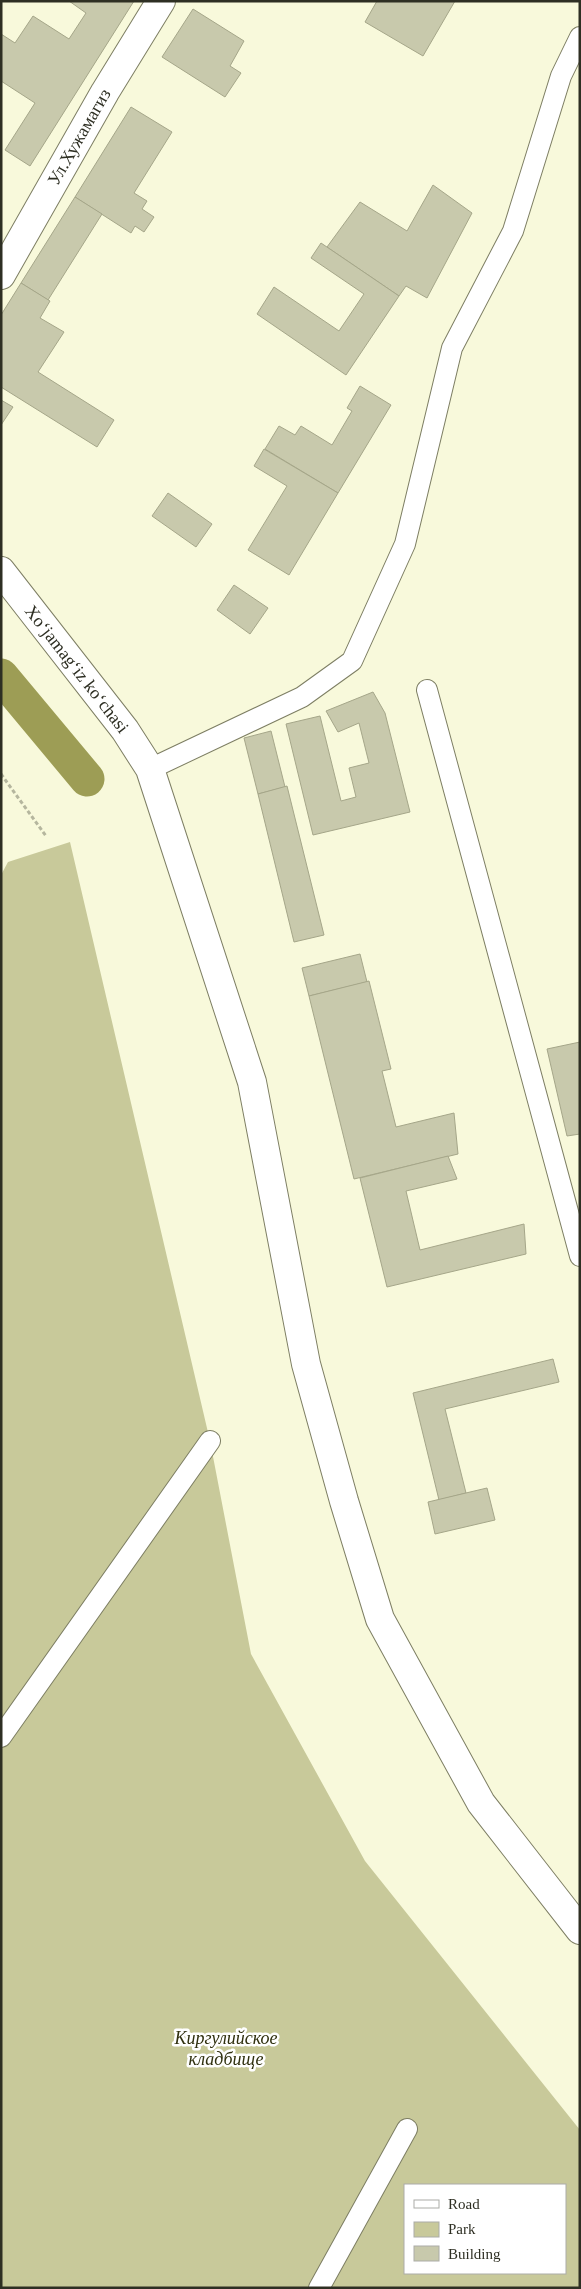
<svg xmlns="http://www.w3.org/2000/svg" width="581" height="2289" viewBox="0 0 581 2289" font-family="'Times New Roman',serif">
<rect width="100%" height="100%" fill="#f8f9db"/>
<path fill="#c8c99a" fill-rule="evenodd" d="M70,842l140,599 41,213 114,207 215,269v158h-579v-1413l7,-13zM405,2185h160v88h-160z"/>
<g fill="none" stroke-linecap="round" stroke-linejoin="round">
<polyline stroke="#9d9d55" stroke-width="35" points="1,676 87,779"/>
</g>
<g fill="#c8c9ac" stroke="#a5a689">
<polygon points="69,1 134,1 30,166 5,150 35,103 1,81 1,34 15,43 33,16 69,39 86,13"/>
<polygon points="377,1 455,1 423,56 365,22"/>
<polygon points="193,9 244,41 230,66 241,73 225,97 162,57"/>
<polygon points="131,107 172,132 134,193 147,201 142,209 154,217 144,232 135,226 131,233 75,197"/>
<polygon points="433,185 472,213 427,298 406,286 399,296 327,247 360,202 407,231"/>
<polygon points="75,197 102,214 48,300 21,283"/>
<polygon points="321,243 399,296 346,375 257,314 274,287 339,331 364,294 311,258"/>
<polygon points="21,283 50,301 40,318 64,332 38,372 114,420 97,447 1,387 1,315"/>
<polygon points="360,386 391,405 338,493 265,449 279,426 295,435 301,426 332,445 352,411 347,408"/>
<polygon points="1,400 13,407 1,425"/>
<polygon points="264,449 338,493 289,575 248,550 287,486 254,466"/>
<polygon points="168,493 212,524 196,547 152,516"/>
<polygon points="234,585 268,608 250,634 217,610"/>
<polygon points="373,692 385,713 410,812 313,835 286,724 320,716 341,801 356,797 349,768 369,763 359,723 338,732 326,711"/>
<polygon points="271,731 285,787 258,794 244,738"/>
<polygon points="287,786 324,935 294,942 258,794"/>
<polygon points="360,954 367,982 309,996 302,968"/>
<polygon points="369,981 391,1069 382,1071 396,1127 454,1113 458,1154 354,1179 309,996"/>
<polygon points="580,1042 580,1134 567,1136 547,1049"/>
<polygon points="448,1156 457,1179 406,1191 420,1250 524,1224 526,1254 387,1287 360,1178"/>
<polygon points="553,1359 559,1382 445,1409 466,1493 439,1500 413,1393"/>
<polygon points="487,1488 495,1520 435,1534 428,1502"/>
</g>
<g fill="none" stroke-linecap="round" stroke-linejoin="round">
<defs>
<g id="lane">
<polyline points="427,690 580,1256"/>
<polyline points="150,769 302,697 352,661 405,544 452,348 513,231 561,76 580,37"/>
<polyline points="1,1737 210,1441"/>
<polyline points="319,2288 407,2129"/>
</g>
<g id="street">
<polyline points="1,275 105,92 161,1"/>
<polyline points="1,571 125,730 150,769 252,1082 306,1364 344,1501 380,1619 481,1803 580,1930"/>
</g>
</defs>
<use href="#lane" stroke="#7d7e63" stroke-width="22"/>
<use href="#street" stroke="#7d7e63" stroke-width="30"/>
<polyline stroke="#b5b69e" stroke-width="3" stroke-dasharray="4 2.5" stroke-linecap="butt" points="1,774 46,836"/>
<use href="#lane" stroke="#fff" stroke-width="20"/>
<use href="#street" stroke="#fff" stroke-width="28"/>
</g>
<g text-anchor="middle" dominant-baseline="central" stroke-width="5" stroke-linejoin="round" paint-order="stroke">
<g font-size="18" fill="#2e2f23" stroke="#fff">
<text transform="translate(79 137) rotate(-60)">Ул.Хужамагиз</text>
<text transform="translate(77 669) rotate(52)">Xoʻjamagʻiz koʻchasi</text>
</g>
<g font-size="18" font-style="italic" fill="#30300f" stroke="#fff">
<text x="226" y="2038">Киргулийское<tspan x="226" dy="21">кладбище</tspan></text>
</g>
</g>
<rect width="581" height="2289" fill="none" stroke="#2e2f23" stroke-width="5"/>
<rect x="404" y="2184" width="162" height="90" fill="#ffffff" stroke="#abaca7"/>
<rect x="414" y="2200" width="25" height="8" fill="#ffffff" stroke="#abaca7"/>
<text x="448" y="2209" font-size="15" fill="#2e2f23">Road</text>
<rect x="414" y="2222" width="25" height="15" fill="#c8c99a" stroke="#abaca7"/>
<text x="448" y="2234" font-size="15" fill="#2e2f23">Park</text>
<rect x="414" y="2246" width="25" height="15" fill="#c8c9ac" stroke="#abaca7"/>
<text x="448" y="2259" font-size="15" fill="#2e2f23">Building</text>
</svg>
